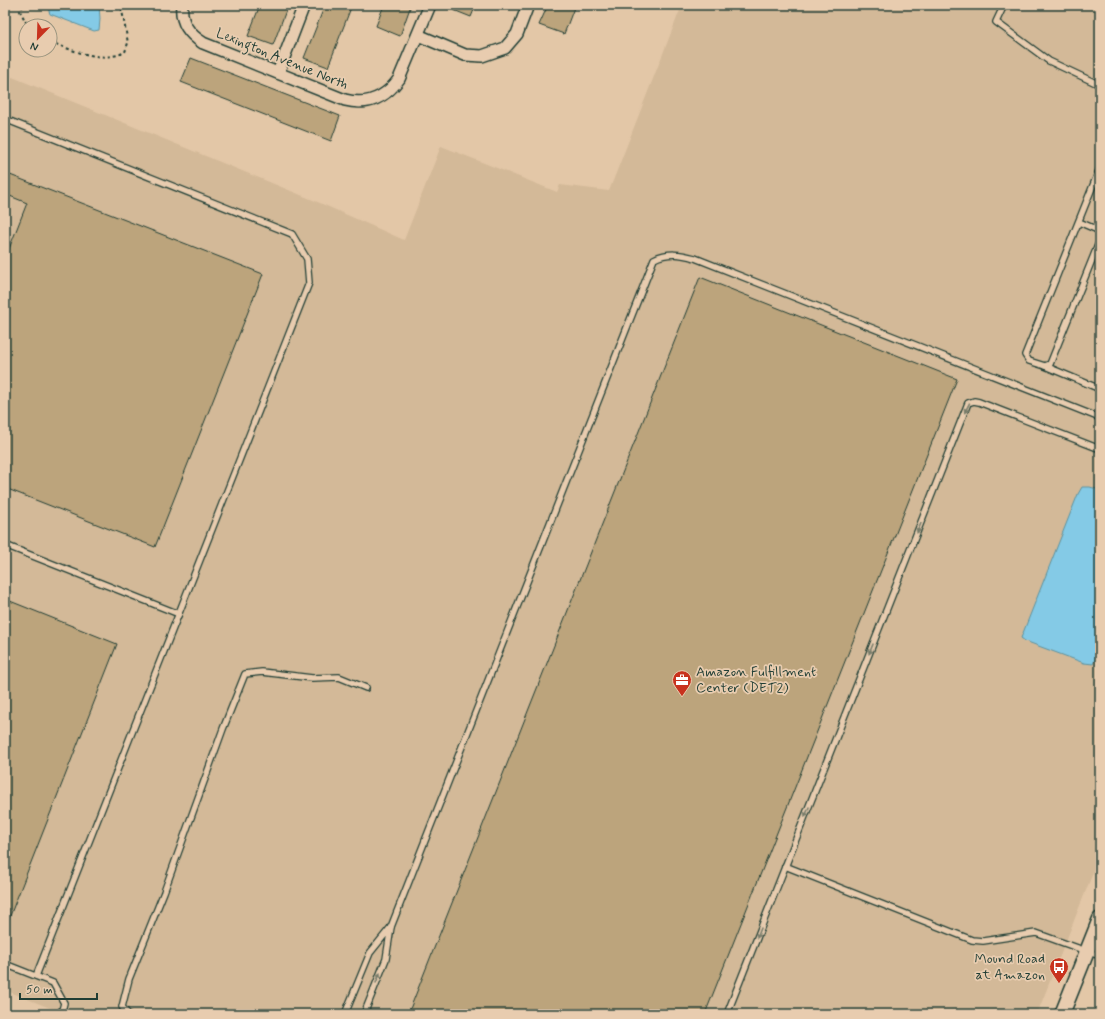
<svg xmlns="http://www.w3.org/2000/svg" width="1105" height="1019" viewBox="0 0 1105 1019" font-family="Mynerve,sans-serif">
<rect width="100%" height="100%" fill="#e3c7a7"/>
<filter id="ink" filterUnits="userSpaceOnUse"><feTurbulence type="fractalNoise" baseFrequency=".025" numOctaves="2"/><feDisplacementMap in="SourceGraphic" scale="8" xChannelSelector="R" yChannelSelector="G"/><feConvolveMatrix kernelMatrix="1 2 1 2 8 2 1 2 1" color-interpolation-filters="sRGB"/></filter>
<g filter="url(#ink)">
<polygon fill="#d3b998" points="682,5 1100,5 1100,855 1037,1014 65,1014 5,990 5,74 313,200 404,240 441,146 557,192 560,185 609,191"/>
<g fill="#84cae6" stroke="#5c929f">
<polygon points="49,5 99,5 100,19 99,30 94,31 50,14 48,8"/>
<polygon points="1082,487 1090,487 1100,490 1100,650 1093,664 1084,663 1025,641 1021,638 1078,494"/>
</g>
<g fill="#bca47b" stroke="#1f3d34">
<polygon points="260,5 288,5 273,45 248,36"/>
<polygon points="325,5 352,5 328,67 304,58"/>
<polygon points="384,5 411,5 400,36 376,26"/>
<polygon points="441,5 476,5 471,17"/>
<polygon points="548,5 575,5 564,34 539,25"/>
<polygon points="191,58 340,116 331,141 181,82"/>
<polygon points="5,173 263,274 155,547 5,488 5,259 27,203 5,194"/>
<polygon points="700,277 957,379 705,1014 408,1014"/>
<polygon points="5,599 117,644 6,926 5,926"/>
</g>
<g fill="none" stroke-linecap="round" stroke-linejoin="round">
<defs>
<g id="service">
<polyline points="1004,5 996,22 1049,61 1100,85"/>
<polyline points="5,119 292,234 307,259 309,283 36,976"/>
<polyline points="1100,168 1025,355 1029,361 1045,366 1050,364 1100,240"/>
<polyline points="1079,222 1100,231"/>
<polyline points="1045,366 1100,389"/>
<polyline points="5,545 179,614"/>
<polyline points="785,866 972,940 983,941 1036,933 1100,956"/>
<path d="M391,927l263,-668c14,-7 27,-5 41,-1l405,160"/>
<polyline points="5,964 53,983 64,1003 61,1014"/>
<polyline points="128,1014 122,1007 129,979 164,892 223,729 245,674 262,672 312,678 339,677 366,688"/>
<polyline points="345,1014 370,953 391,927 386,959 364,1014"/>
<polyline points="727,1014 968,403 974,401 979,402 1100,449"/>
</g>
<g id="minor">
<path d="M182,5c-2,18 7,29 21,38l142,57c23,6 41,-3 54,-21l31,-74"/>
<polyline points="418,35 465,55 482,56 505,48 517,34 528,5"/>
<polyline points="278,73 304,5"/>
</g>
<polyline id="tertiary" points="1062,1014 1100,919"/>
</defs>
<use href="#service" stroke="#1f3d34" stroke-width="8"/>
<use href="#minor" stroke="#1f3d34" stroke-width="14"/>
<use href="#tertiary" stroke="#1f3d34" stroke-width="17"/>
<g stroke="#1f3d34" stroke-width="2" stroke-dasharray="3 3" stroke-linecap="butt">
<polyline points="23,5 20,11 28,26"/>
<path d="M50,42c22,8 52,22 75,10l3,-9 -7,-38"/>
</g>
<use href="#service" stroke="#e8ccaf" stroke-width="5.5"/>
<use href="#minor" stroke="#e8ccaf" stroke-width="11"/>
<use href="#tertiary" stroke="#e8ccaf" stroke-width="14"/>
</g>
<defs><path id="oneway-solid" d="M-6-.8H1V-3.2L6.5 0L1 3.2V.8H-6Z"/></defs>
<g fill="#797d6b">
<use href="#oneway-solid" transform="translate(967 408) rotate(117)"/>
<use href="#oneway-solid" transform="translate(919 528) rotate(112)"/>
<use href="#oneway-solid" transform="translate(871 649) rotate(112)"/>
<use href="#oneway-solid" transform="translate(807 812) rotate(112)"/>
<use href="#oneway-solid" transform="translate(759 933) rotate(112)"/>
<use href="#oneway-solid" transform="translate(378 978) rotate(-68)"/>
</g>
</g>
<defs>
<symbol id="office-pin" viewBox="-11 -11 22 30"><path d="M0 17L-7.5 6A9.5 9.5 0 1 1 7.5 6Z" fill="#c8321e" stroke="#e8ccaf"/><path d="M-6-3h4V-5.5h4V-3h4V5H-6ZM-1-4.5V-3h2v-1.5ZM-6 0V1H6V0Z" fill="#fff"/></symbol>
<symbol id="bus-pin" viewBox="-11 -11 22 30"><path d="M0 17L-7.5 6A9.5 9.5 0 1 1 7.5 6Z" fill="#c8321e" stroke="#e8ccaf"/><path d="M-5-6H5V4H4V6H2V4H-2V6H-4V4H-5ZM-3.5-4V0h7V-4ZM-3.5 1.2v1.5H-2V1.2ZM2 1.2v1.5H3.5V1.2Z" fill="#fff"/></symbol>
</defs>
<g fill-rule="evenodd">
<use href="#office-pin" x="671" y="669" width="22" height="30"/>
<use href="#bus-pin" x="1048" y="956" width="22" height="30"/>
</g>
<g text-anchor="middle" dominant-baseline="central" stroke-width="3.5" stroke-linejoin="round" paint-order="stroke">
<g font-size="14" fill="#1f3d34" stroke="#e8ccaf">
<text transform="translate(282 59) rotate(22)">Lexington Avenue North</text>
</g>
<g font-size="14" fill="#1f3d34" stroke="#e8ccaf" text-anchor="start">
<text x="696" y="672">Amazon Fulfillment<tspan x="696" dy="16">Center (DET2)</tspan></text>
<text x="1045" y="959" text-anchor="end">Mound Road<tspan x="1045" dy="16">at Amazon</tspan></text>
</g>
</g>
<rect width="1105" height="1019" fill="none" stroke="#e8ccaf" stroke-width="20"/>
<rect x="10" y="10" width="1085" height="999" fill="none" stroke="#1f3d34" stroke-width="1.5" filter="url(#ink)"/>
<g transform="translate(38 38) rotate(203)"><circle r="19" fill="#e8ccaf" stroke="#98937e"/>
<path d="M0-3L7 15L0 10L-7 15Z" fill="#c8321e"/>
<text y="-6" font-size="11" font-weight="bold" text-anchor="middle" fill="#1f3d34">N</text>
</g>
<path d="M20 993v6h77v-6" fill="none" stroke="#1f3d34" stroke-width="2"/>
<text x="26" y="993" font-size="12" fill="#1f3d34" stroke="#e8ccaf" stroke-width="3" paint-order="stroke">50 m</text>
</svg>
